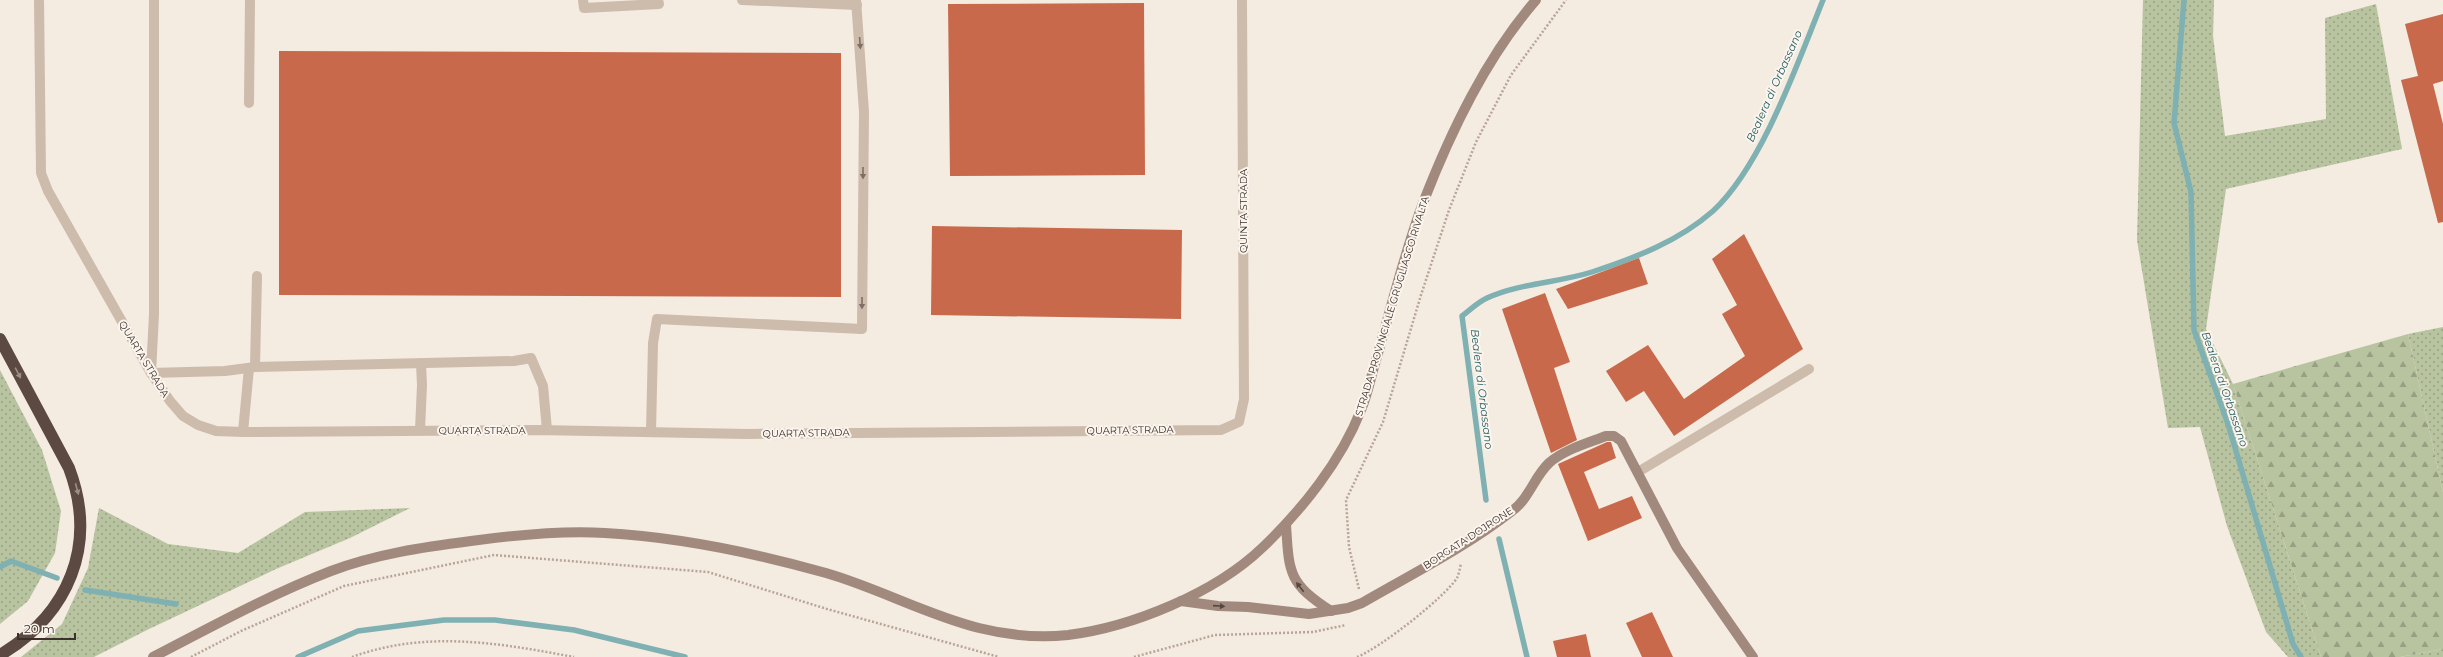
<svg xmlns="http://www.w3.org/2000/svg" width="2443" height="657" viewBox="0 0 2443 657" font-family="Montserrat,sans-serif">
<defs>
<pattern id="grass-dots" width="8" height="8" patternUnits="userSpaceOnUse"><rect width="8" height="8" fill="#b8c4a0"/><path d="M2 2h.1M6 6h.1" fill="none" stroke="#97a083" stroke-width="1.8" stroke-linecap="round"/></pattern>
<pattern id="forest-firs" width="22" height="20" patternUnits="userSpaceOnUse"><rect width="22" height="20" fill="#b8c4a0"/><path d="M5 1l3.5 6h-7zM16 11l3.5 6h-7z" fill="#97a083"/></pattern>
</defs>
<rect width="100%" height="100%" fill="#f4ebe1"/>
<g fill="url(#grass-dots)">
<polygon points="2143,0 2214,0 2213,36 2225,136 2326,119 2325,18 2376,4 2402,149 2226,189 2206,329 2233,384 2321,657 2288,657 2266,632 2227,526 2200,427 2168,428 2137,240"/>
<polygon points="2443,327 2443,492 2408,334"/>
<polygon points="0,370 42,450 61,511 55,553 28,601 0,624"/>
<polygon points="99,508 168,544 238,553 305,512 410,508 350,538 276,569 149,629 94,657 21,657 62,624 88,568"/>
<polygon points="2443,649 2443,657 2400,657"/>
</g>
<polygon fill="url(#forest-firs)" points="2408,334 2443,492 2443,649 2400,657 2321,657 2233,384"/>
<g fill="none" stroke-linecap="round" stroke-linejoin="round">
<g stroke="#7fb0b2" stroke-width="5.5">
<polyline points="2184,0 2174,123 2191,192 2194,330 2228,424 2293,644 2301,657"/>
<path d="M1486,500l-24,-184c8,-6 16,-14 25,-18 33,-15 70,-15 105,-26 43,-14 87,-31 121,-61 49,-45 85,-149 110,-211"/>
<polyline points="1499,539 1527,657"/>
<polyline points="0,567 11,561 57,578"/>
<polyline points="85,590 176,604"/>
<polyline points="298,657 358,631 444,620 495,620 574,630 685,657"/>
</g>
</g>
<g fill="#c8694b">
<polygon points="1144,3 1145,175 950,176 948,4"/>
<polygon points="2443,14 2443,81 2433,84 2443,124 2443,222 2438,223 2401,80 2418,76 2405,24"/>
<polygon points="279,51 841,53 841,297 279,295"/>
<polygon points="932,226 1182,230 1181,319 931,315"/>
<polygon points="1744,234 1803,349 1674,436 1644,391 1626,402 1606,371 1648,345 1684,399 1745,356 1722,314 1737,305 1712,259"/>
<polygon points="1639,258 1648,284 1568,309 1556,289"/>
<polygon points="1545,293 1570,362 1554,368 1577,440 1551,453 1502,309"/>
<polygon points="1607,442 1611,442 1616,458 1584,472 1599,509 1632,496 1642,518 1588,541 1558,464"/>
<polygon points="1652,612 1673,657 1642,657 1626,623"/>
<polygon points="1586,634 1591,657 1557,657 1553,641"/>
</g>
<g fill="none" stroke-linecap="round" stroke-linejoin="round">
<g stroke="#b9a596" stroke-width="2.5" stroke-dasharray="2 2" stroke-linecap="butt">
<polyline points="1359,589 1349,547 1346,500 1383,422 1421,295 1449,210 1476,142 1511,75 1566,0"/>
<polyline points="191,657 241,631 344,586 494,555 708,572 827,609 999,657"/>
<path d="M352,657c74,-27 147,-14 222,0"/>
<polyline points="1134,657 1215,635 1313,632 1346,625"/>
<path d="M1357,657c23,-9 87,-59 100,-79 2,-4 3,-10 4,-15"/>
</g>
<g stroke="#cdbbac" stroke-width="10">
<polyline points="154,0 154,314 151,373 225,371 255,367 514,361 531,358 543,386 547,430"/>
<polyline points="583,0 584,8 659,4 658,0"/>
<polyline points="742,0 857,5"/>
<polyline points="249,103 250,0"/>
<polyline points="255,367 257,276"/>
<polyline points="420,430 422,385 421,363"/>
<polyline points="243,432 249,368"/>
<polyline points="651,432 653,343 657,319 862,329 864,112 856,0"/>
</g>
<g stroke="#cdbbac" stroke-width="10">
<polyline points="39,0 41,173 48,191 151,373 170,401 183,416 198,425 216,431 243,432 538,430 747,434 1221,430 1239,422 1244,399 1242,0"/>
<polyline points="1638,472 1809,369"/>
</g>
<g stroke="#a18a7d" stroke-width="10">
<path d="M1286,524c3,49 2,59 45,87"/>
<path d="M1181,601l37,5 30,1 61,7 39,-6 14,-5c50,-29 104,-56 150,-92 17,-12 22,-34 37,-48 14,-13 39,-20 57,-27h8l7,5 56,107 76,109"/>
<path d="M153,657c58,-30 116,-62 178,-86 45,-17 93,-24 140,-30 44,-6 90,-11 134,-8 74,4 150,20 221,40 52,15 101,42 153,55 28,7 59,10 89,7 64,-8 147,-42 194,-87 40,-38 79,-87 99,-138 6,-14 9,-29 13,-43 16,-54 29,-111 49,-164 28,-72 63,-145 113,-203"/>
</g>
<path stroke="#5c4a42" stroke-width="12" d="M0,339l69,129c29,77 0,146 -69,187"/>
</g>
<defs><path id="oneway-solid" d="M-6-.8H1V-3.2L6.5 0L1 3.2V.8H-6Z"/></defs>
<g fill="#7d6f65">
<use href="#oneway-solid" transform="translate(860 43) rotate(86)"/>
<use href="#oneway-solid" transform="translate(863 173) rotate(90)"/>
<use href="#oneway-solid" transform="translate(862 303) rotate(90)"/>
</g>
<g fill="#9c8e87">
<use href="#oneway-solid" transform="translate(18 373) rotate(62)"/>
<use href="#oneway-solid" transform="translate(77 489) rotate(75)"/>
</g>
<g fill="#544640">
<use href="#oneway-solid" transform="translate(1300 587) rotate(-128)"/>
<use href="#oneway-solid" transform="translate(1219 606) rotate(4)"/>
</g>
<g text-anchor="middle" dominant-baseline="central" stroke-width="4" stroke-linejoin="round" paint-order="stroke">
<g font-size="10" fill="#3b302b" stroke="#fbf5ee">
<text transform="translate(1243 211) rotate(-90)">QUINTA STRADA</text>
<text transform="translate(1392 306) rotate(-73)">STRADA PROVINCIALE GRUGLIASCO RIVALTA</text>
<text transform="translate(144 359) rotate(59)">QUARTA STRADA</text>
<text x="482" y="430">QUARTA STRADA</text>
<text transform="translate(1130 430) rotate(-1)">QUARTA STRADA</text>
<text transform="translate(806 433) rotate(-1)">QUARTA STRADA</text>
<text transform="translate(1468 538) rotate(-33)">BORGATA DOJRONE</text>
</g>
<g font-size="11" font-style="italic" fill="#1f5a5e" stroke="#fbf5ee">
<text transform="translate(1774 86) rotate(-66)">Bealera di Orbassano</text>
<text transform="translate(1482 389) rotate(83)">Bealera di Orbassano</text>
<text transform="translate(2225 389) rotate(71)">Bealera di Orbassano</text>
</g>
</g>
<path d="M18 633v6h57v-6" fill="none" stroke="#3b302b" stroke-width="2"/>
<text x="24" y="633" font-size="12" fill="#3b302b" stroke="#fbf5ee" stroke-width="3" paint-order="stroke">20 m</text>
</svg>
